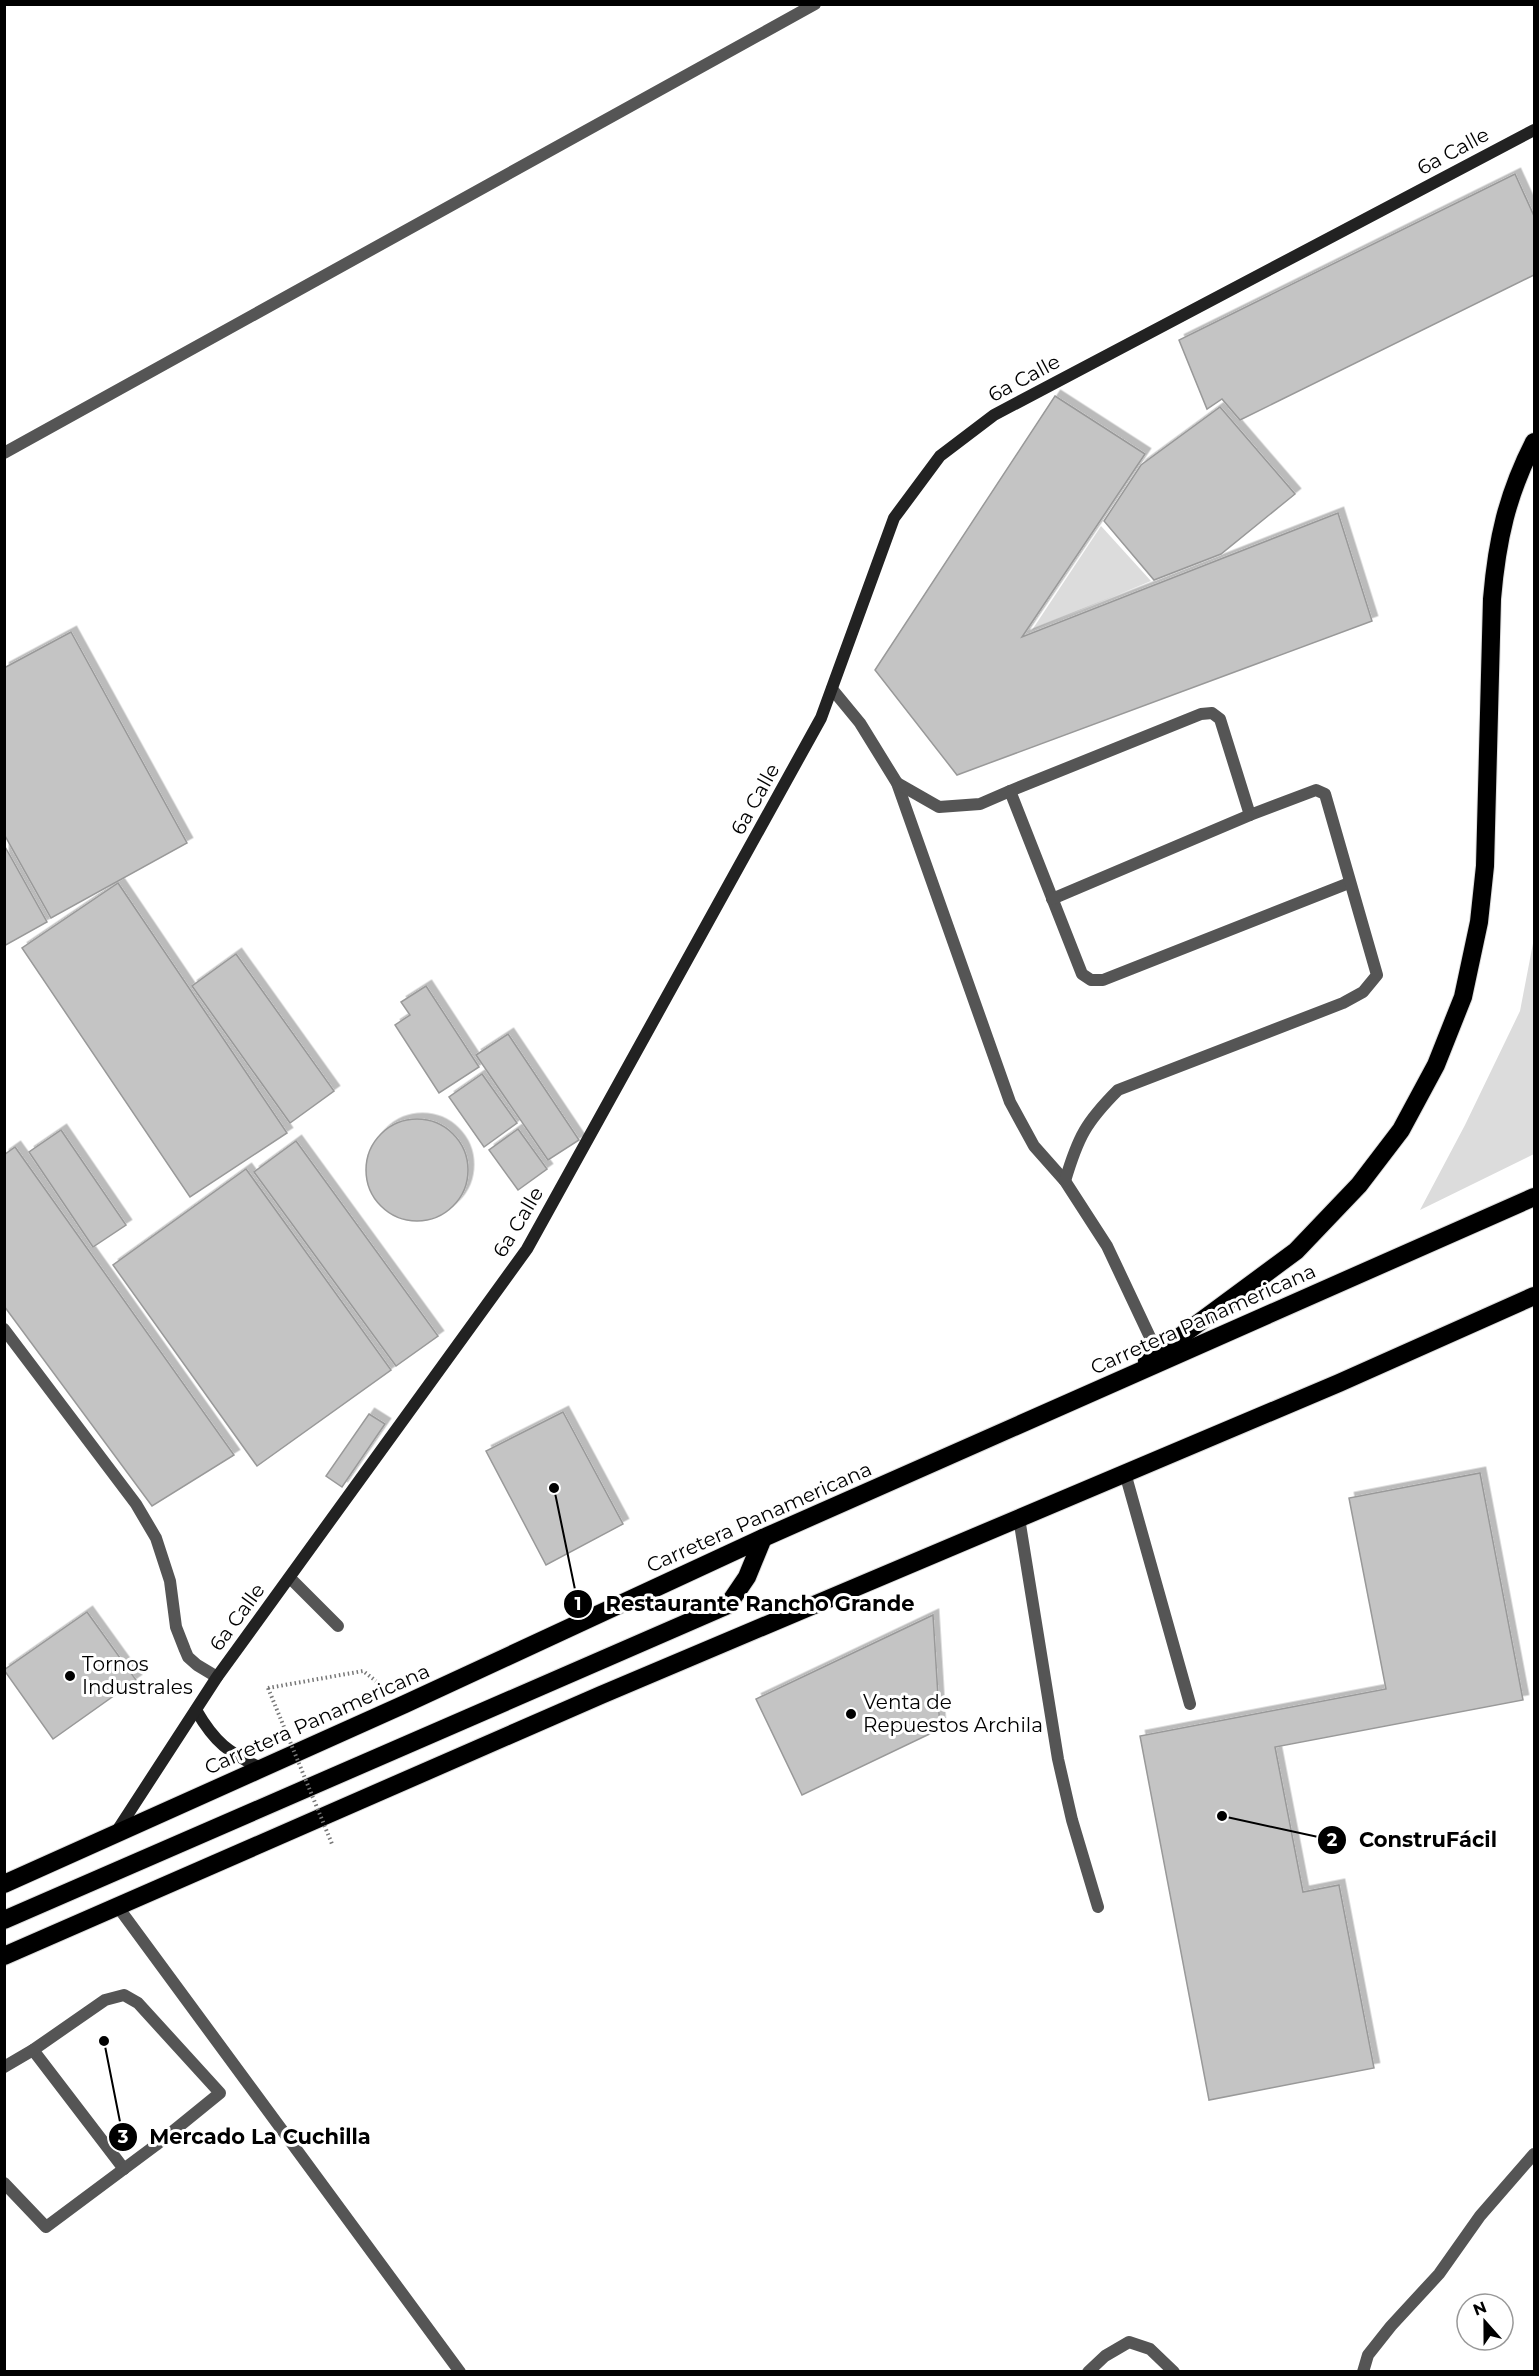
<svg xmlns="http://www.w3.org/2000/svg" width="1539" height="2376" viewBox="0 0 1539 2376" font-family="Montserrat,sans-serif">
<defs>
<filter id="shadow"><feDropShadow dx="5.5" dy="-5.5" stdDeviation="0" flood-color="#0004"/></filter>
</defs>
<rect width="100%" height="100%" fill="#fff"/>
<g fill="#dcdcdc">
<polygon points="1101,526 1151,581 1032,630"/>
<polygon points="1534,938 1534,1154 1420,1210 1465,1125 1520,1011"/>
</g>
<g fill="#c4c4c4" stroke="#999" stroke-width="1.5" filter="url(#shadow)">
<polygon points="1515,174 1534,216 1534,275 1240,420 1222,399 1207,409 1179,340"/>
<polygon points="1055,396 1145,454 1022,637 1338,513 1372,621 957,775 875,670"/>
<polygon points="1220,407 1295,494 1221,554 1154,580 1104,521 1141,465"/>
<polygon points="71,632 187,843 51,918 4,834 4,668"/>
<polygon points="4,845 47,922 4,946"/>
<polygon points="118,883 287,1133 190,1197 22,948"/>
<polygon points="236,954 334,1091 290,1123 192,986"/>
<polygon points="426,986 479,1067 439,1093 395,1025 410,1015 401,1002"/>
<polygon points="508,1034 579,1140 548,1160 476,1055"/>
<polygon points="482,1074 517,1123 484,1147 449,1097"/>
<circle cx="417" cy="1170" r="51"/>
<polygon points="518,1129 547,1169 518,1190 489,1150"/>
<polygon points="61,1130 126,1225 93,1247 29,1152"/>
<polygon points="296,1141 438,1336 396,1366 254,1172"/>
<polygon points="15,1147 234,1455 152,1506 4,1306 4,1155"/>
<polygon points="246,1169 391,1370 257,1466 113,1265"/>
<polygon points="563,1412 623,1524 546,1565 486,1451"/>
<polygon points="369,1414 385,1424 342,1487 326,1476"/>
<polygon points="1480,1473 1523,1700 1275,1747 1303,1892 1339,1885 1374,2068 1209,2100 1140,1736 1386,1689 1349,1498"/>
<polygon points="87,1612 136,1680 53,1739 4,1670"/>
<polygon points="933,1615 940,1729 802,1795 756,1699"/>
</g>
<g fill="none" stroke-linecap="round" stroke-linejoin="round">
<defs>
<g id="highway">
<path d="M1147,1361l149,-110 63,-66 42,-55 35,-65 27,-68 16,-75 6,-56 7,-267c5,-59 15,-104 42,-157"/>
<polyline points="4,1884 405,1704 763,1538 1534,1197"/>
<polyline points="4,1920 728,1605 747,1577 763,1538"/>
<polyline points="4,1956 601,1695 1339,1383 1534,1296"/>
</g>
</defs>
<use href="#highway" stroke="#dbdbdb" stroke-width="20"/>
<polyline stroke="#777" stroke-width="4" stroke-dasharray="1.5 3" stroke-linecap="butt" points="268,1688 363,1671 376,1681"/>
<g stroke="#555" stroke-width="12">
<polyline points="832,689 860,723 897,783 1010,1102 1034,1146 1065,1181 1107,1246 1157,1352"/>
<polyline points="897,783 939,807 980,804 1010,791 1082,974 1091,980 1103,980 1349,883"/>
<polyline points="1010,791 1201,714 1212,713 1220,719 1250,815"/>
<path d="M1052,899l198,-84 66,-25 9,4 52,181 -14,17 -20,11 -225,87c-32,32 -40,47 -53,91"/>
<polyline points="4,1329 136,1504 156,1538 170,1581 176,1627 185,1650 188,1657 197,1665 217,1677"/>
<polyline points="1125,1473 1190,1704"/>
<polyline points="1019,1518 1058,1759 1072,1820 1098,1907"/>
<polyline points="290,1578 338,1626"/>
<polyline points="33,2050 124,2169"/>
<polyline points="4,2067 33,2050 105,2000 124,1995 138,2003 220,2093 156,2145 46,2227 4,2183"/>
</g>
<g stroke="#555" stroke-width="12">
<polyline points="4,453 815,4"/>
<polyline points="118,1907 460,2372"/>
<polyline points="1088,2372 1105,2356 1129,2342 1150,2349 1174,2372"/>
<polyline points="1363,2372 1368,2355 1391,2326 1439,2274 1480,2216 1534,2154"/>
</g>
<g stroke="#222" stroke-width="12">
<path d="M196,1710c19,33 32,42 66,59"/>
<polyline points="115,1834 217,1677 527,1249 821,718 894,518 940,456 994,415 1534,130"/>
</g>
<use href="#highway" stroke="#000" stroke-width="18"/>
<polyline stroke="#777" stroke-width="4" stroke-dasharray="1.5 3" stroke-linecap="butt" points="268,1688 332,1844"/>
</g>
<g fill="#000" stroke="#fff" stroke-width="2">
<circle cx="70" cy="1676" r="6"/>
<circle cx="851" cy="1714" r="6"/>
</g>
<g text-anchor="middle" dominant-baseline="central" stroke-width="6" stroke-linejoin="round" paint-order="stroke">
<g font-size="20" fill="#000" stroke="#fff">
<text transform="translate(1453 151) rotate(-28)">6a Calle</text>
<text transform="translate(1024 378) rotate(-28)">6a Calle</text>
<text transform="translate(755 799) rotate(-61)">6a Calle</text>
<text transform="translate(518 1222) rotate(-59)">6a Calle</text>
<text transform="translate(1203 1319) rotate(-24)">Carretera Panamericana</text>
<text transform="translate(759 1517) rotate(-24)">Carretera Panamericana</text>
<text transform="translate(237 1617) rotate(-54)">6a Calle</text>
<text transform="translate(317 1719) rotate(-24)">Carretera Panamericana</text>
</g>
<g font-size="20" fill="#000" stroke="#fff" text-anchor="start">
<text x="82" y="1664">Tornos<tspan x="82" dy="23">Industrales</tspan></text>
<text x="863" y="1702">Venta de<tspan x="863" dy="23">Repuestos Archila</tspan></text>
</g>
</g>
<path fill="none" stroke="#000" stroke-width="2" d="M554 1488L578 1604M1222 1816L1332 1840M104 2041L123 2137"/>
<g fill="#000" stroke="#fff" stroke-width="2">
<circle cx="554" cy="1488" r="6"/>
<circle cx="1222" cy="1816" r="6"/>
<circle cx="104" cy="2041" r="6"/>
<circle cx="578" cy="1604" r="15"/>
<circle cx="1332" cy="1840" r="15"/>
<circle cx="123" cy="2137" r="15"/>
</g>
<g font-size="18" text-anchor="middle" font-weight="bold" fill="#fff">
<text x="578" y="1610">1</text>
<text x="1332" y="1846">2</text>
<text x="123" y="2143">3</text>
</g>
<g font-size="21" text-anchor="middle" font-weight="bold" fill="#000" stroke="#fff" stroke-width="6" stroke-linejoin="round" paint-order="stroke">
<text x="760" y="1611">Restaurante Rancho Grande</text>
<text x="1428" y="1847">ConstruFácil</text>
<text x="260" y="2144">Mercado La Cuchilla</text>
</g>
<rect width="1539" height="2376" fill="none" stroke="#000000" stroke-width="12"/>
<g transform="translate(1485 2322) rotate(339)"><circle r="28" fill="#ffffff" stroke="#999999" stroke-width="1.5"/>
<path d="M0-4.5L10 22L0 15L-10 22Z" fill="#000000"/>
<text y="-9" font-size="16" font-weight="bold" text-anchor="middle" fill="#000000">N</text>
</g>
</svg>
